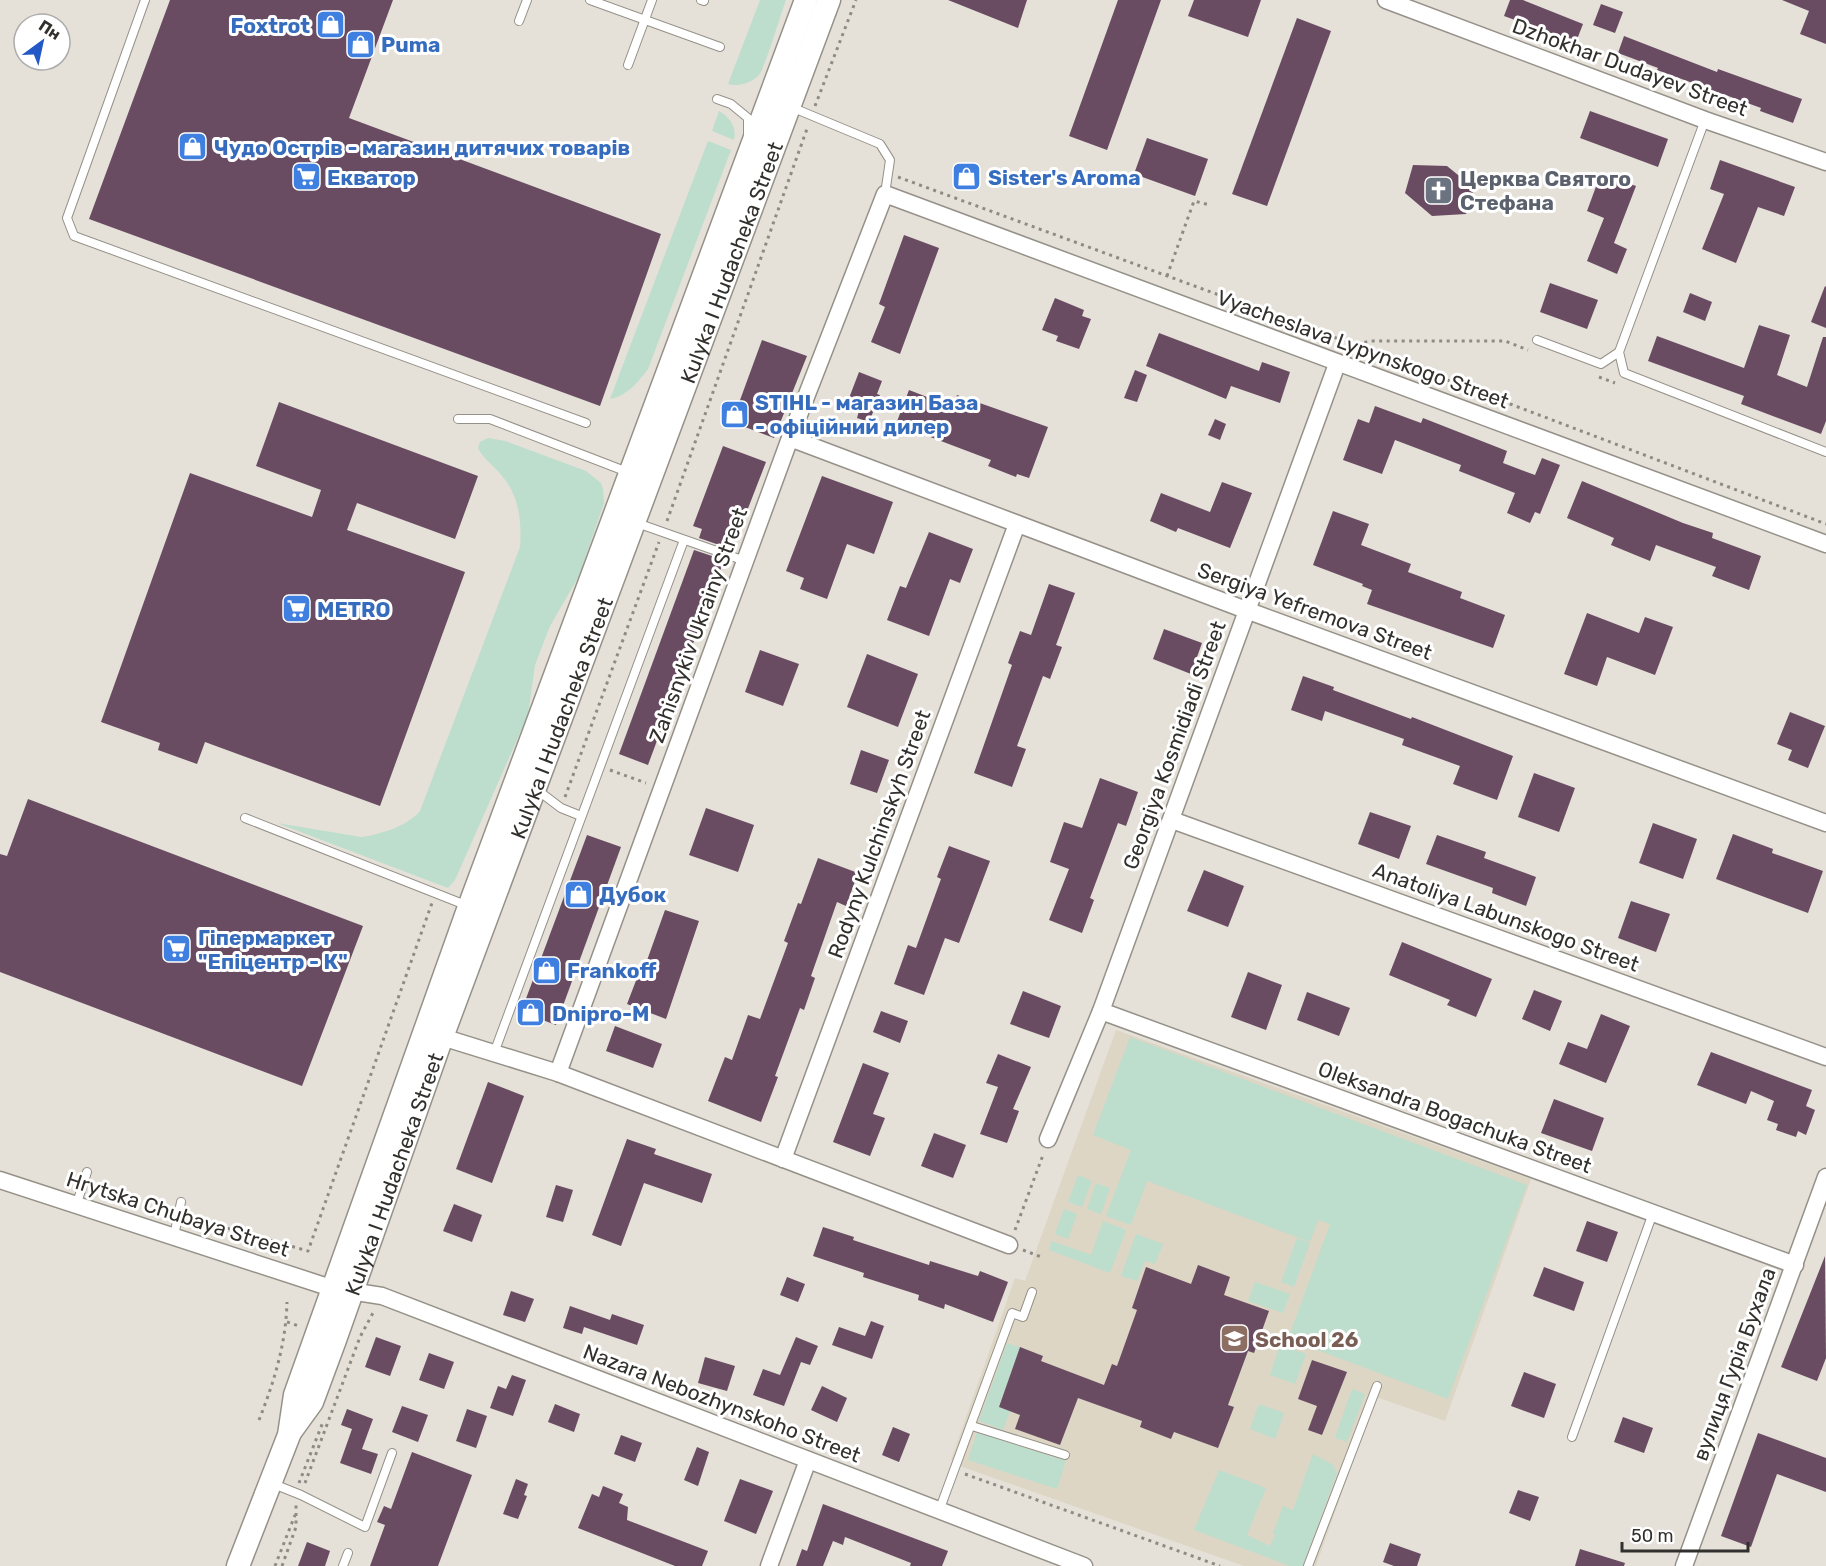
<svg xmlns="http://www.w3.org/2000/svg" width="1826" height="1566" viewBox="0 0 1826 1566" font-family="Rubik,sans-serif">
<rect width="100%" height="100%" fill="#e5e1d8"/>
<polygon fill="#ddd6c5" points="1116,1030 1531,1179 1445,1421 1376,1397 1316,1566 1244,1566 957,1465 951,1460 1015,1278 1025,1281"/>
<g fill="#bdddcd">
<path d="M760,0h26c-5,13 -21,68 -27,75 -8,8 -20,12 -31,9z"/>
<path d="M719,111c11,6 18,17 15,29l-22,-9z"/>
<path d="M708,141l23,9 -83,219c-10,13 -21,27 -38,30z"/>
<path d="M488,438l17,3 81,30 15,12 2,6 1,14 -25,73 -29,50 -15,39 -7,50 -73,165 -7,8 -171,-65 84,14c18,-2 47,-11 59,-26l100,-264c2,-25 -1,-52 -18,-71 -7,-10 -19,-17 -24,-28l2,-6z"/>
<polygon points="1130,1037 1527,1185 1448,1399 1288,1339 1330,1224 1318,1220 1310,1242 1147,1181 1131,1225 1106,1216 1131,1150 1093,1135"/>
<polygon points="1078,1175 1092,1181 1082,1207 1068,1202"/>
<polygon points="1096,1183 1110,1188 1101,1214 1087,1209"/>
<polygon points="1064,1209 1077,1214 1068,1239 1055,1234"/>
<polygon points="1103,1221 1126,1230 1110,1273 1049,1250 1052,1241 1091,1255"/>
<polygon points="1136,1234 1163,1244 1155,1264 1145,1261 1137,1281 1121,1276"/>
<polygon points="1297,1238 1310,1243 1294,1287 1281,1282"/>
<polygon points="1255,1282 1290,1294 1283,1313 1248,1301"/>
<polygon points="1007,1343 1020,1347 999,1407 1010,1411 1003,1430 979,1421"/>
<polygon points="1280,1345 1306,1354 1295,1384 1270,1375"/>
<polygon points="1352,1389 1365,1394 1347,1442 1335,1438"/>
<polygon points="1259,1404 1284,1413 1275,1439 1250,1429"/>
<polygon points="977,1432 1066,1461 1057,1489 968,1460"/>
<polygon points="1313,1454 1333,1465 1337,1473 1303,1566 1290,1566 1194,1530 1219,1470 1266,1488 1247,1535 1270,1546 1275,1535 1273,1533 1283,1506 1293,1510"/>
</g>
<g fill="#694c62">
<polygon points="170,0 393,0 349,118 661,234 600,406 89,219"/>
<polygon points="948,0 1027,0 1018,28"/>
<polygon points="1118,0 1161,0 1107,150 1069,136"/>
<polygon points="1194,0 1261,0 1248,37 1188,16"/>
<polygon points="1510,0 1523,0 1583,24 1576,42 1504,16"/>
<polygon points="1782,0 1826,0 1826,44 1800,34 1809,11"/>
<polygon points="1601,4 1623,12 1615,33 1593,25"/>
<polygon points="1297,18 1331,31 1267,206 1232,194"/>
<polygon points="1624,36 1717,72 1718,69 1802,99 1793,123 1760,111 1761,108 1657,70 1658,68 1618,53"/>
<polygon points="1590,111 1668,139 1658,167 1580,138"/>
<polygon points="1147,138 1208,159 1195,196 1134,174"/>
<polygon points="1720,160 1795,187 1784,216 1758,207 1736,263 1702,249 1724,194 1710,189"/>
<polygon points="1413,165 1447,166 1474,188 1466,214 1432,216 1405,193"/>
<polygon points="1601,173 1636,186 1614,243 1627,249 1617,274 1587,261 1604,218 1587,211"/>
<polygon points="904,235 939,248 900,354 871,342 885,307 879,304"/>
<polygon points="1550,283 1598,300 1587,329 1540,312"/>
<polygon points="1825,286 1826,287 1826,328 1811,322"/>
<polygon points="1690,293 1712,302 1705,321 1683,312"/>
<polygon points="1055,298 1084,310 1082,316 1091,319 1079,349 1056,341 1058,336 1042,330"/>
<polygon points="1759,325 1790,335 1777,375 1807,387 1823,337 1826,337 1826,421 1821,434 1741,404 1744,396 1648,361 1657,336 1744,368"/>
<polygon points="1159,333 1259,371 1262,362 1290,372 1280,403 1231,386 1226,399 1146,366"/>
<polygon points="762,340 807,356 774,438 732,422"/>
<polygon points="1135,370 1147,375 1137,402 1124,398"/>
<polygon points="859,372 882,381 877,394 880,395 869,422 857,418 859,411 846,406"/>
<polygon points="909,390 953,407 957,395 1048,427 1029,478 1017,474 1016,477 988,466 991,460 896,424"/>
<polygon points="279,402 478,476 455,539 357,503 347,530 465,572 380,806 205,742 197,764 158,750 160,743 101,722 190,473 312,517 321,490 256,466"/>
<polygon points="1375,406 1421,423 1423,418 1507,451 1503,463 1535,475 1542,458 1560,465 1540,514 1535,512 1530,523 1507,513 1515,493 1459,471 1461,465 1395,440 1382,474 1343,460 1358,419 1369,423"/>
<polygon points="1215,419 1226,424 1220,440 1208,435"/>
<polygon points="723,446 766,462 735,542 731,540 728,548 699,538 702,529 693,526"/>
<polygon points="822,476 893,502 874,554 847,544 827,599 800,589 804,578 786,571"/>
<polygon points="1582,481 1683,523 1713,533 1712,538 1761,556 1749,590 1712,576 1716,567 1656,545 1650,561 1611,545 1614,538 1567,518"/>
<polygon points="1222,482 1252,493 1230,548 1178,528 1176,532 1150,521 1161,493 1210,512"/>
<polygon points="1333,511 1369,524 1361,545 1411,564 1408,572 1462,592 1460,598 1505,615 1493,648 1367,604 1372,590 1362,586 1363,584 1313,565"/>
<polygon points="929,532 973,549 960,583 950,579 929,636 887,620 900,586 906,588"/>
<polygon points="694,550 724,560 648,765 619,754"/>
<polygon points="1049,584 1075,593 1056,645 1062,647 1050,679 1043,676 1017,746 1026,749 1012,787 974,773 1012,665 1008,663 1020,631 1031,635"/>
<polygon points="1587,613 1639,633 1645,617 1673,627 1655,675 1607,657 1597,686 1564,674"/>
<polygon points="1164,629 1202,643 1191,674 1153,659"/>
<polygon points="760,650 799,664 783,706 745,692"/>
<polygon points="867,654 918,674 898,727 847,707"/>
<polygon points="1303,676 1334,687 1333,690 1411,719 1412,717 1513,756 1497,800 1453,784 1460,766 1402,745 1404,739 1325,711 1322,721 1291,710"/>
<polygon points="1790,712 1825,726 1808,768 1788,760 1792,750 1777,744"/>
<polygon points="861,750 889,760 877,793 850,784"/>
<polygon points="1534,773 1575,788 1559,832 1518,817"/>
<polygon points="1100,778 1138,792 1126,826 1118,823 1090,898 1094,900 1082,933 1049,920 1069,869 1050,862 1064,822 1082,828"/>
<polygon points="28,799 363,926 302,1086 0,972 0,854 7,856"/>
<polygon points="706,808 754,825 738,872 689,855"/>
<polygon points="1370,812 1411,826 1399,859 1358,844"/>
<polygon points="1653,823 1697,839 1683,879 1639,863"/>
<polygon points="1733,834 1773,849 1772,853 1823,871 1808,913 1716,879"/>
<polygon points="587,835 621,847 556,1025 521,1012"/>
<polygon points="1437,835 1486,852 1484,858 1536,877 1526,906 1492,893 1493,888 1426,864"/>
<polygon points="949,846 990,861 959,943 945,938 924,995 894,984 908,945 916,948 941,879 937,877"/>
<polygon points="818,858 858,873 846,906 837,902 811,976 815,978 804,1010 800,1008 775,1076 778,1077 761,1122 708,1101 725,1057 732,1060 748,1015 760,1019 788,943 784,941 798,903 801,904"/>
<polygon points="1204,870 1244,886 1228,927 1187,911"/>
<polygon points="1631,901 1670,914 1656,952 1618,938"/>
<polygon points="665,910 699,921 666,1019 627,1004 642,965 645,966"/>
<polygon points="1402,942 1492,979 1476,1017 1447,1005 1450,1000 1389,975"/>
<polygon points="1248,972 1282,985 1266,1030 1231,1017"/>
<polygon points="1534,990 1562,1001 1550,1031 1522,1019"/>
<polygon points="1023,991 1061,1006 1049,1038 1010,1024"/>
<polygon points="1307,992 1350,1008 1339,1036 1297,1020"/>
<polygon points="881,1011 908,1021 900,1043 873,1032"/>
<polygon points="1601,1014 1630,1026 1606,1083 1559,1064 1568,1042 1587,1049"/>
<polygon points="615,1026 662,1044 653,1068 606,1051"/>
<polygon points="1711,1052 1812,1090 1806,1106 1815,1110 1806,1135 1798,1131 1796,1137 1776,1130 1778,1124 1767,1120 1774,1101 1751,1091 1746,1104 1697,1085"/>
<polygon points="998,1054 1031,1067 1013,1109 1019,1111 1007,1143 980,1134 998,1087 986,1083"/>
<polygon points="863,1063 889,1073 873,1114 885,1118 870,1156 833,1142"/>
<polygon points="488,1082 524,1096 492,1183 456,1169"/>
<polygon points="1554,1099 1604,1118 1592,1151 1541,1133"/>
<polygon points="934,1133 966,1145 953,1178 921,1166"/>
<polygon points="627,1139 656,1149 654,1154 712,1174 702,1203 644,1183 621,1246 592,1235"/>
<polygon points="556,1185 573,1190 563,1222 546,1217"/>
<polygon points="454,1204 482,1215 472,1242 443,1231"/>
<polygon points="1587,1221 1618,1232 1607,1262 1576,1251"/>
<polygon points="823,1227 854,1237 853,1240 929,1265 930,1261 978,1276 980,1271 1008,1282 993,1322 945,1304 944,1309 918,1300 919,1295 863,1277 864,1273 813,1256"/>
<polygon points="1825,1256 1826,1358 1817,1381 1781,1367"/>
<polygon points="1198,1265 1230,1277 1224,1295 1269,1311 1254,1353 1248,1351 1228,1405 1234,1407 1218,1448 1174,1432 1171,1439 1140,1427 1142,1421 1078,1398 1060,1445 1015,1429 1020,1415 999,1407 1020,1347 1043,1356 1041,1361 1104,1385 1112,1364 1117,1366 1137,1310 1132,1308 1146,1267 1191,1284"/>
<polygon points="1544,1267 1584,1282 1574,1311 1533,1296"/>
<polygon points="787,1277 805,1284 798,1302 780,1295"/>
<polygon points="511,1291 534,1299 525,1322 503,1315"/>
<polygon points="570,1306 610,1320 612,1314 644,1325 637,1345 584,1327 582,1334 563,1328"/>
<polygon points="871,1321 884,1326 872,1359 832,1345 839,1327 865,1336"/>
<polygon points="376,1337 401,1346 390,1376 365,1367"/>
<polygon points="796,1337 818,1346 810,1365 801,1362 784,1406 753,1395 763,1369 780,1375"/>
<polygon points="429,1353 454,1362 444,1389 419,1380"/>
<polygon points="705,1357 735,1366 727,1391 698,1383"/>
<polygon points="1312,1360 1347,1372 1322,1435 1308,1430 1317,1406 1298,1399"/>
<polygon points="1524,1372 1556,1384 1544,1418 1511,1406"/>
<polygon points="512,1375 526,1380 513,1416 490,1408 498,1386 506,1389"/>
<polygon points="822,1386 847,1398 837,1422 811,1410"/>
<polygon points="555,1404 580,1414 574,1432 548,1422"/>
<polygon points="402,1406 428,1415 418,1442 392,1432"/>
<polygon points="347,1409 373,1419 362,1449 378,1454 371,1474 340,1463 352,1429 341,1425"/>
<polygon points="467,1409 487,1416 476,1448 456,1441"/>
<polygon points="1623,1417 1653,1428 1644,1453 1614,1442"/>
<polygon points="893,1427 910,1434 899,1462 882,1455"/>
<polygon points="1758,1433 1826,1458 1826,1492 1777,1474 1751,1547 1721,1536"/>
<polygon points="621,1435 642,1443 635,1462 614,1454"/>
<polygon points="697,1447 709,1452 698,1486 684,1480"/>
<polygon points="412,1452 472,1475 438,1566 370,1566 385,1525 377,1522 384,1506 391,1509"/>
<polygon points="516,1479 528,1484 524,1495 527,1496 518,1519 503,1514"/>
<polygon points="740,1479 773,1491 756,1534 724,1521"/>
<polygon points="603,1486 623,1494 619,1503 628,1507 627,1520 708,1551 702,1566 675,1566 578,1528 592,1494 599,1497"/>
<polygon points="1518,1490 1539,1497 1530,1521 1509,1513"/>
<polygon points="823,1504 948,1551 942,1566 910,1566 911,1563 845,1537 843,1545 833,1541 823,1566 796,1566 802,1549 807,1551"/>
<polygon points="307,1542 330,1551 325,1566 298,1566"/>
<polygon points="1390,1543 1421,1554 1417,1566 1394,1566 1383,1562"/>
<polygon points="1580,1549 1625,1563 1624,1566 1575,1566"/>
</g>
<g fill="none" stroke-linecap="round" stroke-linejoin="round">
<defs>
<g id="lane">
<polyline points="145,0 67,218 74,236 586,423"/>
<polyline points="590,0 720,47"/>
<polyline points="701,0 704,1"/>
<polyline points="519,21 527,0"/>
<polyline points="628,65 652,0"/>
<polyline points="717,99 731,104 748,118 748,135"/>
<polyline points="791,107 880,144 890,160 885,194"/>
<polyline points="1705,120 1619,352 1624,373 1826,452"/>
<polyline points="1537,340 1601,364 1619,352"/>
<polyline points="458,419 490,419 630,473"/>
<polyline points="634,522 745,561"/>
<polyline points="536,789 561,808 581,816"/>
<polyline points="245,818 468,906"/>
<polyline points="494,1053 684,540"/>
<polyline points="76,1206 87,1172"/>
<polyline points="174,1236 181,1202"/>
<polyline points="972,1426 1065,1455"/>
<polyline points="1572,1437 1653,1213"/>
<polyline points="271,1483 301,1495 365,1527 392,1453"/>
<polyline points="939,1511 1012,1313 1023,1317 1032,1292"/>
<polyline points="343,1566 348,1553"/>
<polyline points="1308,1566 1377,1386"/>
</g>
<g id="street">
<polyline points="1386,0 1705,120 1826,162"/>
<polyline points="790,438 1246,610 1826,823"/>
<polyline points="1172,820 1826,1057"/>
<polyline points="1101,1011 1795,1265"/>
<polyline points="442,1037 558,1073 1009,1245"/>
<polyline points="558,1073 790,438 885,194 1826,544"/>
<polyline points="1048,1139 1101,1011 1337,364"/>
<polyline points="783,1159 1017,524"/>
<polyline points="0,1180 331,1288 382,1296 1084,1566"/>
<polyline points="769,1566 808,1460"/>
<polyline points="1684,1566 1826,1177"/>
</g>
<g id="secondary">
<path id="s1" d="M291,1431l21,-29 23,-62 107,-303 387,-1037"/>
<polyline points="238,1566 289,1435 295,1395 469,907 806,0"/>
</g>
</defs>
<use href="#lane" stroke="#959188" stroke-width="10"/>
<use href="#street" stroke="#959188" stroke-width="19"/>
<use href="#secondary" stroke="#959188" stroke-width="25"/>
<g stroke="#8e8b85" stroke-width="3" stroke-dasharray="3 4.5" stroke-linecap="butt">
<polyline points="815,106 856,0"/>
<polyline points="898,177 1355,345 1826,524"/>
<polyline points="1167,276 1194,201 1210,205"/>
<polyline points="1357,344 1371,341 1505,341 1528,350"/>
<polyline points="1599,377 1615,383"/>
<polyline points="667,521 808,126"/>
<polyline points="610,770 646,783"/>
<polyline points="565,797 659,542"/>
<polyline points="191,1218 308,1251 432,903"/>
<polyline points="1015,1230 1043,1155"/>
<polyline points="1023,1250 1044,1258"/>
<polyline points="287,1322 299,1326"/>
<path d="M259,1420c15,-38 27,-76 28,-118"/>
<polyline points="965,1474 1220,1566"/>
<polyline points="299,1483 323,1422"/>
<polyline points="305,1483 360,1337 374,1311"/>
<polyline points="275,1566 295,1515"/>
<polyline points="282,1566 296,1527 296,1504"/>
</g>
<use href="#lane" stroke="#fff" stroke-width="8"/>
<use href="#street" stroke="#fff" stroke-width="16"/>
<use href="#secondary" stroke="#fff" stroke-width="22"/>
</g>
<defs>
<symbol id="shop-square" viewBox="-11 -11 22 22"><rect x="-9" y="-9" width="18" height="18" rx="4" fill="#3f7fe0" stroke="#fff"/><path d="M-5-2.5h2.3a2.7 3.5 0 0 1 5.4 0H5L5.5 6h-11ZM-1.5-2.5h3a1.5 2.3 0 0 0-3 0Z" fill="#fff"/></symbol>
<symbol id="supermarket-square" viewBox="-11 -11 22 22"><rect x="-9" y="-9" width="18" height="18" rx="4" fill="#3f7fe0" stroke="#fff"/><path d="M-6-5.5h2.5l.6 2H6L4.5 2H-2.5L-4.4-4H-6ZM-1.5 3.2a1.3 1.3 0 1 0 .1 0ZM3 3.2a1.3 1.3 0 1 0 .1 0Z" fill="#fff"/></symbol>
<symbol id="church-square" viewBox="-11 -11 22 22"><rect x="-9" y="-9" width="18" height="18" rx="4" fill="#6b7280" stroke="#fff"/><path d="M-1.2-6h2.4v3.5h3.3v2.4h-3.3V6h-2.4V-.1h-3.3v-2.4h3.3Z" fill="#fff"/></symbol>
<symbol id="school-square" viewBox="-11 -11 22 22"><rect x="-9" y="-9" width="18" height="18" rx="4" fill="#8d6e63" stroke="#fff"/><path d="M0-5L7-2L0 1L-7-2ZM-4 1L0 2.5L4 1V4Q0 6-4 4Z" fill="#fff"/></symbol>
</defs>
<g fill-rule="evenodd">
<use href="#shop-square" x="314" y="8" width="33" height="33"/>
<use href="#shop-square" x="344" y="28" width="33" height="33"/>
<use href="#shop-square" x="176" y="130" width="33" height="33"/>
<use href="#supermarket-square" x="290" y="160" width="33" height="33"/>
<use href="#shop-square" x="950" y="160" width="33" height="33"/>
<use href="#church-square" x="1422" y="174" width="33" height="33"/>
<use href="#shop-square" x="718" y="398" width="33" height="33"/>
<use href="#supermarket-square" x="280" y="592" width="33" height="33"/>
<use href="#shop-square" x="562" y="878" width="33" height="33"/>
<use href="#supermarket-square" x="160" y="932" width="33" height="33"/>
<use href="#shop-square" x="530" y="954" width="33" height="33"/>
<use href="#shop-square" x="514" y="996" width="33" height="33"/>
<use href="#school-square" x="1218" y="1322" width="33" height="33"/>
</g>
<g text-anchor="middle" dominant-baseline="central" stroke-width="6" stroke-linejoin="round" paint-order="stroke">
<g font-size="21" font-weight="bold" fill="#366cbe" stroke="#fff" text-anchor="start">
<text x="310" y="25" text-anchor="end">Foxtrot</text>
<text x="381" y="44">Puma</text>
<text x="214" y="147">Чудо Острів - магазин дитячих товарів</text>
<text x="327" y="177">Екватор</text>
<text x="988" y="177">Sister's Aroma</text>
<text x="755" y="402">STIHL - магазин База<tspan x="755" dy="24">- офіційний дилер</tspan></text>
<text x="317" y="609">METRO</text>
<text x="599" y="894">Дубок</text>
<text x="198" y="937">Гіпермаркет<tspan x="198" dy="24">"Епіцентр - К"</tspan></text>
<text x="567" y="970">Frankoff</text>
<text x="552" y="1013">Dnipro-M</text>
</g>
<g font-size="21" fill="#31302c" stroke="#fff">
<text transform="translate(1630 67) rotate(20)">Dzhokhar Dudayev Street</text>
<text stroke="none"><textPath href="#s1" startOffset="1250">Kulyka I Hudacheka Street</textPath></text>
<text transform="translate(1363 349) rotate(20)">Vyacheslava Lypynskogo Street</text>
<text transform="translate(1315 611) rotate(20)">Sergiya Yefremova Street</text>
<text transform="translate(698 625) rotate(-70)">Zahisnykiv Ukrainy Street</text>
<text stroke="none"><textPath href="#s1" startOffset="764">Kulyka I Hudacheka Street</textPath></text>
<text transform="translate(1174 745) rotate(-70)">Georgiya Kosmidiadi Street</text>
<text transform="translate(879 834) rotate(-70)">Rodyny Kulchinskyh Street</text>
<text transform="translate(1506 917) rotate(20)">Anatoliya Labunskogo Street</text>
<text transform="translate(1455 1117) rotate(20)">Oleksandra Bogachuka Street</text>
<text stroke="none"><textPath href="#s1" startOffset="278">Kulyka I Hudacheka Street</textPath></text>
<text transform="translate(178 1214) rotate(18)">Hrytska Chubaya Street</text>
<text transform="translate(1734 1364) rotate(-70)">вулиця Гурія Бухала</text>
<text transform="translate(722 1403) rotate(21)">Nazara Nebozhynskoho Street</text>
</g>
<g font-size="21" font-weight="bold" fill="#5b616d" stroke="#fff" text-anchor="start">
<text x="1460" y="178">Церква Святого<tspan x="1460" dy="24">Стефана</tspan></text>
</g>
<g font-size="21" font-weight="bold" fill="#785e54" stroke="#fff" text-anchor="start">
<text x="1255" y="1339">School 26</text>
</g>
</g>
<g transform="translate(42 42) rotate(33)"><circle r="28" fill="#ffffff" stroke="#adacab" stroke-width="1.5"/>
<path d="M0-4.5L10 22L0 15L-10 22Z" fill="#2358c6"/>
<text y="-9" font-size="16" font-weight="bold" text-anchor="middle" fill="#31302c">Пн</text>
</g>
<path d="M1622 1542v9h126v-9" fill="none" stroke="#31302c" stroke-width="3"/>
<text x="1631" y="1542" font-size="18" fill="#31302c" stroke="#ffffff" stroke-width="4.5" paint-order="stroke">50 m</text>
</svg>
